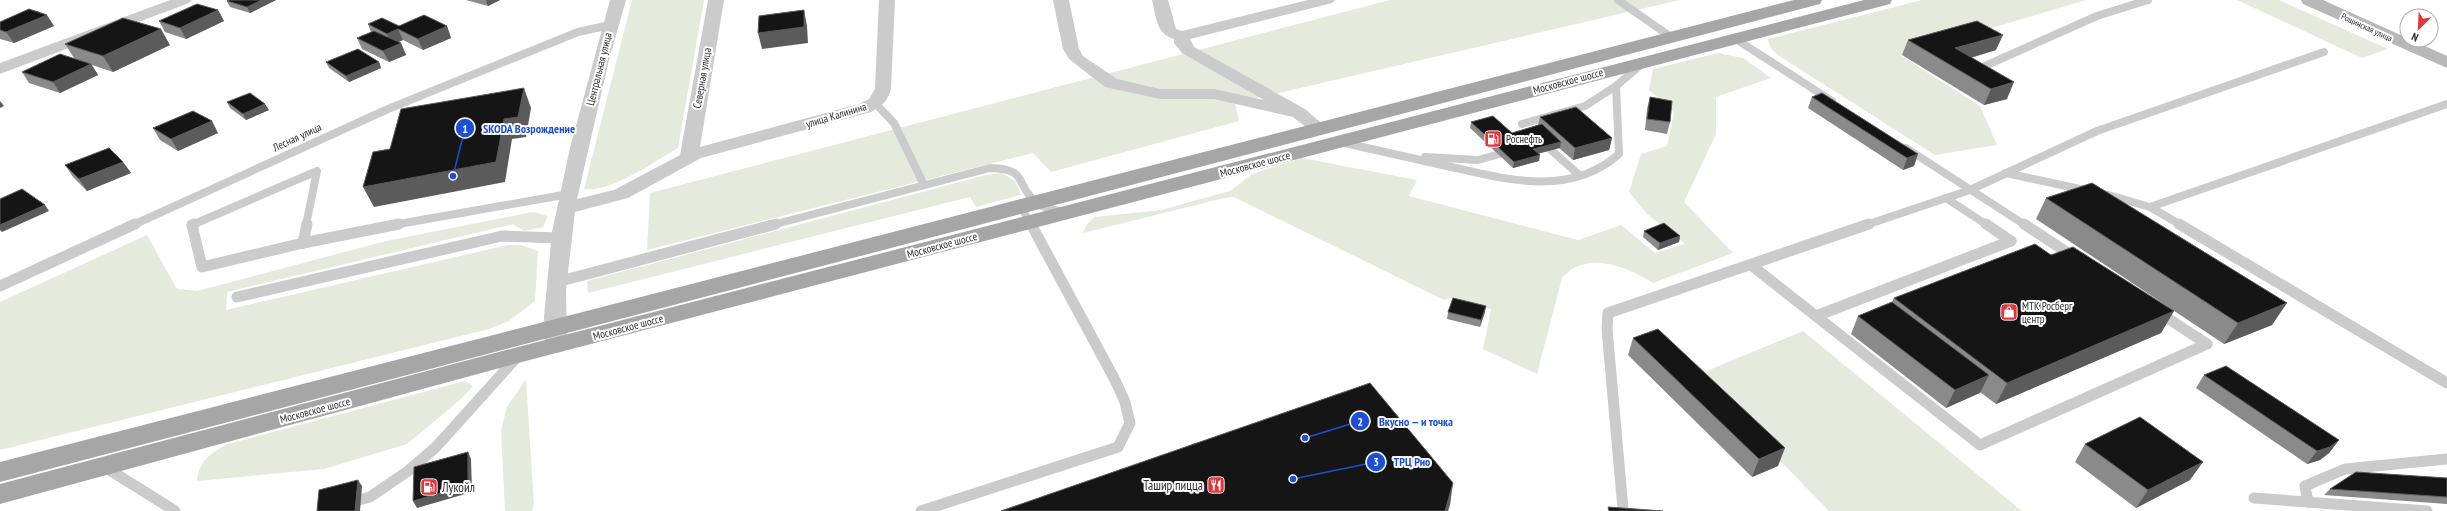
<svg xmlns="http://www.w3.org/2000/svg" width="2447" height="511" viewBox="0 0 2447 511" font-family="'PT Sans Narrow',sans-serif">
<rect width="100%" height="100%" fill="#fff"/>
<g fill="#e4ebdc">
<path d="M632,0h72l-26,148c-23,13 -67,45 -94,41z"/>
<polygon points="1390,0 1680,0 1235,103 1239,121 1051,172 1033,153 647,250 650,193"/>
<polygon points="1922,0 2086,0 1900,55 1980,106 1997,145 1935,155 1779,56 1770,47 1768,39"/>
<polygon points="2237,0 2279,0 2388,49 2362,58"/>
<path d="M1718,53l25,5 28,20 -55,19v37l-32,68 49,51 -80,30c-23,-14 -53,-28 -79,-15 -5,2 -9,7 -12,10l-25,96 -54,-25 8,-40 -41,-11 -6,2 -210,-103 -10,1 -141,35 3,-8 9,-8 66,-7 69,-19 22,-17 50,-16 115,22 -8,16 169,44 43,-15 34,28 30,-9 -38,-30 -18,-22 12,-38 26,-8 7,-34 -25,-22 4,-21z"/>
<polygon points="1002,173 1015,181 1021,195 976,207 970,197 588,293 587,281 986,175"/>
<polygon points="533,212 548,216 543,227 524,231 513,224 227,292 226,310 508,245 521,245 538,251 535,301 509,321 489,329 0,450 0,302 147,235 177,289 197,291 386,241"/>
<polygon points="1803,331 2022,511 1829,511 1697,375"/>
<polygon points="526,379 534,505 532,511 505,511 501,430 507,407"/>
<path d="M465,381l8,5 -12,13 -54,45 -83,25 -127,12c2,-21 13,-27 31,-37z"/>
</g>
<g fill="none" stroke-linecap="round" stroke-linejoin="round">
<g stroke="#cbcbcb" stroke-width="8">
<polyline points="1618,0 1671,37"/>
<polyline points="1734,38 1832,101"/>
<polyline points="1978,69 2097,16 2148,0"/>
<polyline points="875,103 894,123 924,185"/>
<polyline points="1522,124 1585,106 1616,86"/>
<polyline points="1541,141 1578,174"/>
<path d="M1340,142c36,8 71,16 107,24 57,13 123,32 172,-12l-3,-68 27,-23"/>
<polyline points="1906,148 2025,225"/>
<polyline points="1425,157 1478,160 1510,151"/>
<polyline points="2006,173 2112,196 2150,207 2181,225"/>
<polyline points="1946,198 1987,225"/>
<polyline points="1021,206 1031,225"/>
<polyline points="2150,207 2447,104"/>
<polyline points="133,225 388,109 578,32 610,25"/>
<polyline points="192,225 317,171 306,225"/>
<polyline points="393,225 569,194"/>
<path d="M772,225l218,-57c40,1 24,17 47,35 8,6 20,7 30,10"/>
<polyline points="1866,225 1970,190 2097,131 2324,52"/>
</g>
<g stroke="#cbcbcb" stroke-width="11">
<polyline points="194,224 192,225 202,267 303,243"/>
<polyline points="1986,224 2011,241"/>
<polyline points="2024,224 2074,257"/>
<polyline points="2179,224 2447,383"/>
<polyline points="303,243 307,224"/>
<polyline points="303,243 399,224"/>
<polyline points="1751,265 1980,445 2207,344"/>
<polyline points="557,282 776,224"/>
<polyline points="0,286 135,224"/>
<polyline points="237,297 502,236 559,238"/>
<polyline points="2158,312 2207,344"/>
<polyline points="1816,316 2011,241"/>
<polyline points="105,467 175,511"/>
<polyline points="2254,498 2427,511"/>
<polyline points="2308,502 2305,486 2345,469 2447,459"/>
<polyline points="348,503 370,497 408,471 436,447 518,356"/>
<polyline points="1623,509 1607,329 1608,313 1869,224"/>
<polyline points="921,511 1118,447 1130,423 1125,402 1115,380 1031,224"/>
</g>
<g fill="#cbcbcb" fill-rule="evenodd">
<polygon points="170,0 192,0 189,3 0,74 0,63"/>
<path d="M610,0h16l-17,60 -32,139 37,-9 66,-35 28,-155h16l-24,147 159,-43 10,-5 6,-10 4,-89h16l-4,89c-3,12 -9,17 -20,23l-170,46 -73,40 -53,14 -9,77 1,57 -3,5 -8,2 -8,-2 -3,-5 -1,-29 8,-85 18,-84z"/>
<path d="M1053,0h16l10,49 4,7 34,23 43,10h54l50,11 -82,-47 -8,-10v-4c-18,-5 -18,-23 -22,-39h16l8,29 6,2 126,-31h27l-3,3 -142,36 4,8 111,62 22,19 -3,4h-12l-19,-15 -79,-18h-54l-55,-12 -36,-28 -6,-10z"/>
</g>
<polygon fill="#b8b8b8" fill-rule="evenodd" points="2301,0 2323,0 2447,56 2447,68 2303,4"/>
<g fill="#a6a6a6" fill-rule="evenodd">
<polygon points="1794,0 1822,0 1820,4 0,482 0,462"/>
<polygon points="1864,0 1892,0 1890,4 518,363 0,504 0,484 518,347"/>
</g>
</g>
<g fill="#8a8a8a">
<polygon points="276,0 250,13 230,7 227,1"/>
<polygon points="466,0 500,0 488,6"/>
<polygon points="218,10 224,21 186,39 165,32 159,21"/>
<polygon points="0,22 54,26 14,43 0,39"/>
<polygon points="368,24 399,26 447,26 451,38 423,50 403,40 398,42 401,43 406,55 389,62 362,49 357,38 371,32"/>
<polygon points="1908,40 1996,50 1971,58 2007,99 1984,105 1902,55"/>
<polygon points="65,44 170,45 113,72 92,65 98,75 60,93 29,83 22,72 74,58"/>
<polygon points="326,62 379,62 381,68 349,82 329,68"/>
<polygon points="1650,97 1670,122 1667,134 1645,130 1647,109"/>
<polygon points="1812,97 1918,154 1914,166 1903,170 1808,108"/>
<polygon points="227,102 269,110 246,120 230,108"/>
<polygon points="1540,117 1612,138 1609,150 1573,160 1559,148 1538,154 1539,161 1513,168 1470,128 1471,122 1512,133 1538,125"/>
<polygon points="153,128 218,133 178,151 160,140"/>
<polygon points="123,162 131,173 87,191 73,177 65,165"/>
<polygon points="2046,198 2272,325 2224,344 2036,219"/>
<polygon points="1644,231 1680,236 1679,242 1658,250 1643,237"/>
<polygon points="2051,255 2174,311 2161,333 1996,404 1980,392 1946,408 1851,334 1858,316 1892,302 1894,298"/>
<polygon points="1448,312 1485,312 1480,327 1447,319"/>
<polygon points="1633,338 1778,466 1752,477 1628,355"/>
<polygon points="2204,375 2339,440 2329,453 2320,460 2307,464 2196,388"/>
<polygon points="2085,444 2190,480 2136,508 2075,462"/>
<polygon points="2447,478 2447,504 2324,495 2330,489"/>
</g>
<g fill="#5b5b5b">
<polygon points="262,0 276,0 250,13 247,7"/>
<polygon points="486,0 500,0 488,6"/>
<polygon points="218,10 224,21 186,39 180,28"/>
<polygon points="804,10 807,26 808,43 762,49 758,33"/>
<polygon points="47,15 54,26 14,43 6,32"/>
<polygon points="447,26 451,38 423,50 418,39"/>
<polygon points="161,29 170,45 113,72 103,56"/>
<polygon points="398,29 403,40 392,45 387,34"/>
<polygon points="2003,35 1996,50 1949,64 1955,48"/>
<polygon points="401,43 406,55 389,62 383,51"/>
<polygon points="379,62 381,68 349,82 346,76"/>
<polygon points="91,64 98,75 60,93 53,82"/>
<polygon points="2014,82 2007,99 1984,105 1991,89"/>
<polygon points="524,88 531,108 526,137 512,139 505,182 374,207 363,187 504,119"/>
<polygon points="0,101 4,106 0,108"/>
<polygon points="265,104 269,110 246,120 243,114"/>
<polygon points="212,121 218,133 178,151 171,139"/>
<polygon points="1612,138 1609,150 1573,160 1575,148"/>
<polygon points="1561,142 1560,148 1532,155 1533,149"/>
<polygon points="1918,154 1914,166 1903,170 1907,158"/>
<polygon points="1540,155 1539,161 1513,168 1514,162"/>
<polygon points="123,162 131,173 87,191 79,179"/>
<polygon points="45,205 49,211 2,232 0,230 0,225"/>
<polygon points="1680,236 1679,242 1658,250 1660,243"/>
<polygon points="2287,303 2272,325 2224,344 2238,323"/>
<polygon points="1486,306 1485,312 1480,327 1481,320"/>
<polygon points="2174,311 2161,333 1996,404 2007,383"/>
<polygon points="1989,375 1980,393 1946,408 1955,390"/>
<polygon points="2339,440 2329,453 2320,460 2307,464 2317,451"/>
<polygon points="1785,448 1778,466 1752,477 1759,459"/>
<polygon points="468,452 471,459 472,492 417,508 413,501"/>
<polygon points="2203,462 2190,480 2136,508 2148,490"/>
<polygon points="358,480 362,486 360,511 355,511"/>
<polygon points="1453,483 1450,505 1448,511 1445,511"/>
</g>
<g fill="#151515" stroke="#5b5b5b">
<polygon points="229,0 262,0 247,7 227,1"/>
<polygon points="197,4 218,10 180,28 159,21"/>
<polygon points="29,9 47,15 6,32 0,30 0,22"/>
<polygon points="804,10 804,27 758,33 759,16"/>
<polygon points="424,15 447,26 418,39 398,29 387,34 368,24 382,18 399,26"/>
<polygon points="123,18 161,29 103,56 65,44"/>
<polygon points="1977,21 2003,35 1955,48 2014,82 1991,89 1908,40"/>
<polygon points="374,31 401,43 383,51 357,38"/>
<polygon points="358,49 379,62 346,76 326,62"/>
<polygon points="60,54 91,64 53,82 22,72"/>
<polygon points="524,88 518,117 504,119 496,162 363,187 373,152 390,149 401,109"/>
<polygon points="250,93 265,104 243,114 227,102"/>
<polygon points="1822,93 1918,154 1907,158 1812,97"/>
<polygon points="1650,97 1672,101 1670,122 1647,119"/>
<polygon points="1576,107 1612,138 1575,148 1540,117"/>
<polygon points="193,111 212,121 171,139 153,128"/>
<polygon points="1493,116 1512,133 1542,124 1561,142 1533,149 1540,155 1514,162 1471,122"/>
<polygon points="109,148 123,162 79,179 65,165"/>
<polygon points="2092,183 2287,303 2238,323 2046,198"/>
<polygon points="22,189 45,205 0,225 0,199"/>
<polygon points="1664,223 1680,236 1660,243 1644,231"/>
<polygon points="2035,244 2051,255 2073,247 2174,311 2007,383 1894,298"/>
<polygon points="1453,298 1486,306 1481,320 1448,312"/>
<polygon points="1892,302 1989,375 1955,390 1858,316"/>
<polygon points="1658,329 1785,448 1759,459 1633,338"/>
<polygon points="2226,366 2339,440 2330,447 2317,451 2204,375"/>
<polygon points="1370,383 1453,483 1445,511 1001,511"/>
<polygon points="2140,417 2203,462 2148,490 2085,444"/>
<polygon points="468,452 468,485 413,501 414,467"/>
<polygon points="2356,472 2447,478 2447,497 2330,489"/>
<polygon points="358,480 355,511 317,511 319,490"/>
<polygon points="1608,507 1663,511 1609,511"/>
</g>
<defs>
<symbol id="fuel-square" viewBox="-11 -11 22 22"><rect x="-9" y="-9" width="18" height="18" rx="4" fill="#e0363e" stroke="#fff"/><path d="M-5.5-6h7V0h2V4h1.3V-2.5L3-4.5l.8-.8L6-3V5H2.5V1h-1V6h-7ZM-4.2-4.7v3.2H.2V-4.7Z" fill="#fff"/></symbol>
<symbol id="shop-square" viewBox="-11 -11 22 22"><rect x="-9" y="-9" width="18" height="18" rx="4" fill="#e0363e" stroke="#fff"/><path d="M-5-2.5h2.3a2.7 3.5 0 0 1 5.4 0H5L5.5 6h-11ZM-1.5-2.5h3a1.5 2.3 0 0 0-3 0Z" fill="#fff"/></symbol>
<symbol id="restaurant-square" viewBox="-11 -11 22 22"><rect x="-9" y="-9" width="18" height="18" rx="4" fill="#e0363e" stroke="#fff"/><path d="M-5-6h1v4h1v-4h1v4h1v-4h1v5L-1.5 .5V6h-2V.5L-5-1ZM5-6V6H3V1.5H1.5Q1.5-4 5-6Z" fill="#fff"/></symbol>
</defs>
<g fill-rule="evenodd">
<use href="#fuel-square" x="1483" y="129" width="20" height="20"/>
<use href="#shop-square" x="1999" y="302" width="20" height="20"/>
<use href="#restaurant-square" x="1206" y="475" width="20" height="20"/>
<use href="#fuel-square" x="419" y="477" width="20" height="20"/>
</g>
<g text-anchor="middle" dominant-baseline="central" stroke-width="4" stroke-linejoin="round" paint-order="stroke">
<g font-size="9" fill="#2e2e2e" stroke="#fff">
<text transform="translate(2367 27) rotate(25)">Рощинская улица</text>
</g>
<g font-size="11" fill="#2e2e2e" stroke="#fff">
<text transform="translate(599 69) rotate(-76)">Центральная улица</text>
<text transform="translate(702 78) rotate(-80)">Северная улица</text>
<text transform="translate(1568 81) rotate(-15)">Московское шоссе</text>
<text transform="translate(836 115) rotate(-17)">улица Калинина</text>
<text transform="translate(297 137) rotate(-25)">Лесная улица</text>
<text transform="translate(1255 164) rotate(-15)">Московское шоссе</text>
<text transform="translate(942 245) rotate(-15)">Московское шоссе</text>
<text transform="translate(628 327) rotate(-15)">Московское шоссе</text>
<text transform="translate(315 410) rotate(-15)">Московское шоссе</text>
</g>
<g font-size="11" fill="#2e2e2e" stroke="#fff" text-anchor="start">
<text x="1506" y="139">Роснефть</text>
<text x="2022" y="306">МТК Росберг<tspan x="2022" dy="13">центр</tspan></text>
</g>
<g font-size="13" fill="#2e2e2e" stroke="#fff" text-anchor="end">
<text x="1203" y="485">Ташир пицца</text>
<text x="442" y="487" text-anchor="start">Лукойл</text>
</g>
</g>
<path fill="none" stroke="#1d4ed8" stroke-width="1.5" d="M453 176L465 128M1305 438L1360 421M1293 479L1376 462"/>
<g fill="#1d4ed8" stroke="#fff" stroke-width="1.5">
<circle cx="453" cy="176" r="4"/>
<circle cx="1305" cy="438" r="4"/>
<circle cx="1293" cy="479" r="4"/>
<circle cx="465" cy="128" r="10"/>
<circle cx="1360" cy="421" r="10"/>
<circle cx="1376" cy="462" r="10"/>
</g>
<g font-size="12" text-anchor="middle" font-weight="bold" fill="#fff">
<text x="465" y="133">1</text>
<text x="1360" y="426">2</text>
<text x="1376" y="466">3</text>
</g>
<g font-size="12" text-anchor="middle" font-weight="bold" fill="#1d4ed8" stroke="#fff" stroke-width="4" stroke-linejoin="round" paint-order="stroke">
<text x="529" y="133">SKODA Возрождение</text>
<text x="1416" y="426">Вкусно — и точка</text>
<text x="1412" y="466">ТРЦ Рио</text>
</g>
<g transform="translate(2419 28) rotate(204)"><circle r="19" fill="#ffffff" stroke="#ababab"/>
<path d="M0-3L7 15L0 10L-7 15Z" fill="#e0363e"/>
<text y="-6" font-size="11" font-weight="bold" text-anchor="middle" fill="#2e2e2e">N</text>
</g>
</svg>
